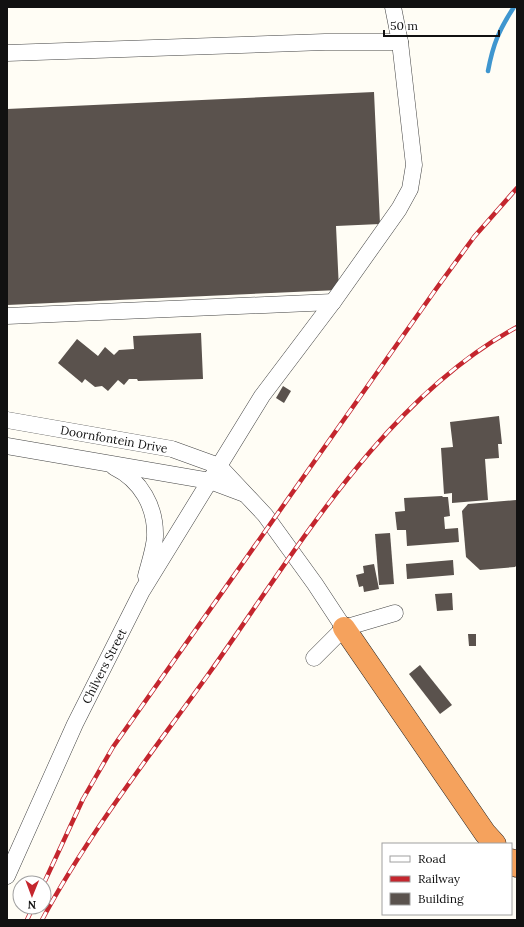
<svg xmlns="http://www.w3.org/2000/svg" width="524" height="927" viewBox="0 0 524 927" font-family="Lora,serif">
<rect width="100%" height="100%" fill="#fffdf5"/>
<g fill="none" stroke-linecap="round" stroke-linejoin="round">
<path stroke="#3f96cf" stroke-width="4.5" d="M488,71c5,-27 11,-41 26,-64"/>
</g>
<g fill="#5a524d">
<polygon points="374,92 380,224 336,226 339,290 7,305 7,109"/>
<polygon points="201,333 203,379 138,381 137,379 129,379 124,385 118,380 108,391 102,386 95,387 85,379 82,383 58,363 77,339 98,356 105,347 114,355 119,350 134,349 133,336"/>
<polygon points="283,386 291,391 284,403 276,398"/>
<polygon points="499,416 502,444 498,444 499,458 485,459 488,500 452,503 452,493 444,494 441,448 453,447 450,422"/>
<polygon points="442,496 443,497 448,497 450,516 444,517 445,529 458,528 459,542 407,546 406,530 397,530 395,512 405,511 404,498"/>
<polygon points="516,500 517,565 515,567 480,570 466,557 462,511 468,504"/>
<polygon points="390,533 394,584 379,585 375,534"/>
<polygon points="453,560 454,575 407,579 406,564"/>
<polygon points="374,564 379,589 364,592 363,586 359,587 356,575 364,573 363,566"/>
<polygon points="452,593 453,610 437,611 435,594"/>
<polygon points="468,634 476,634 476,646 469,646"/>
<polygon points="420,665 452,705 440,714 409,674"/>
</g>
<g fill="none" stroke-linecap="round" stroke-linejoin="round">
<defs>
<g id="minor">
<polyline points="393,7 400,42"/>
<polyline points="7,53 325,42 400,42 414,165 410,189 399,209 333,302 262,396 142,591 75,724 7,876"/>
<polyline points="7,316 333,302"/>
<polyline points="7,420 172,449 219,466 265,515 315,584 344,628"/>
<polyline points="7,446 210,481 242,493"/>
<path d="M114,467c27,13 42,40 41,70 -1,13 -6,27 -9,39"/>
<polyline points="314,658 344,628 395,613"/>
</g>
<g id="highway">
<polyline points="344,628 485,833 495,844"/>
<polyline points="511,860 517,866"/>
</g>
</defs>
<use href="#minor" stroke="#444" stroke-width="17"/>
<use href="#highway" stroke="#222" stroke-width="23"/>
<use href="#minor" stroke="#fff" stroke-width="16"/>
<use href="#highway" stroke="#f5a25d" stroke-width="22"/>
<defs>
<g id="rail">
<polyline points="44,883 83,799 113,747 436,289 474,237 517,188"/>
<polyline points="27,920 33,907"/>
<path d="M42,920c47,-88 110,-167 168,-248 86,-121 174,-273 307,-345"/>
</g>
</defs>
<use href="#rail" stroke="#c4262e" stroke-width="4.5"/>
<use href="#rail" stroke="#fff" stroke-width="3" stroke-dasharray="9" stroke-linecap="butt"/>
</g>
<g text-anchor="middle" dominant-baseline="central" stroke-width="4" stroke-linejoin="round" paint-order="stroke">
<g font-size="12" fill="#111" stroke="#fff">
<text transform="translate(114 439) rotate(10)">Doornfontein Drive</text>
<text transform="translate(104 666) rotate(-63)">Chilvers Street</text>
</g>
</g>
<rect width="524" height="927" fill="none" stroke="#111111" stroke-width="16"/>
<rect x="382" y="843" width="130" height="72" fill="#ffffff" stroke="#a0a0a0"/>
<rect x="390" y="856" width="20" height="6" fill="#ffffff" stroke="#a0a0a0"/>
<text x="418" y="863" font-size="12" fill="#111111">Road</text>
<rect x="390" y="876" width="20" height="6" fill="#c4262e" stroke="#a0a0a0"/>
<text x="418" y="883" font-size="12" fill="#111111">Railway</text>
<rect x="390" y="893" width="20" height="12" fill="#5a524d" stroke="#a0a0a0"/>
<text x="418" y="903" font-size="12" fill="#111111">Building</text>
<g transform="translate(32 895) rotate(181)"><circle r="19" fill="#ffffff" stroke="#a0a0a0"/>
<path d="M0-3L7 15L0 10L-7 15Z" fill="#c4262e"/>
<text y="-6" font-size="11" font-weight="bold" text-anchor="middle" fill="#111111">N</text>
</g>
<path d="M384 30v6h115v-6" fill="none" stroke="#111111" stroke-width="2"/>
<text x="390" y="30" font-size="12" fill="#111111" stroke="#ffffff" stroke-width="3" paint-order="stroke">50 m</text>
</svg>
